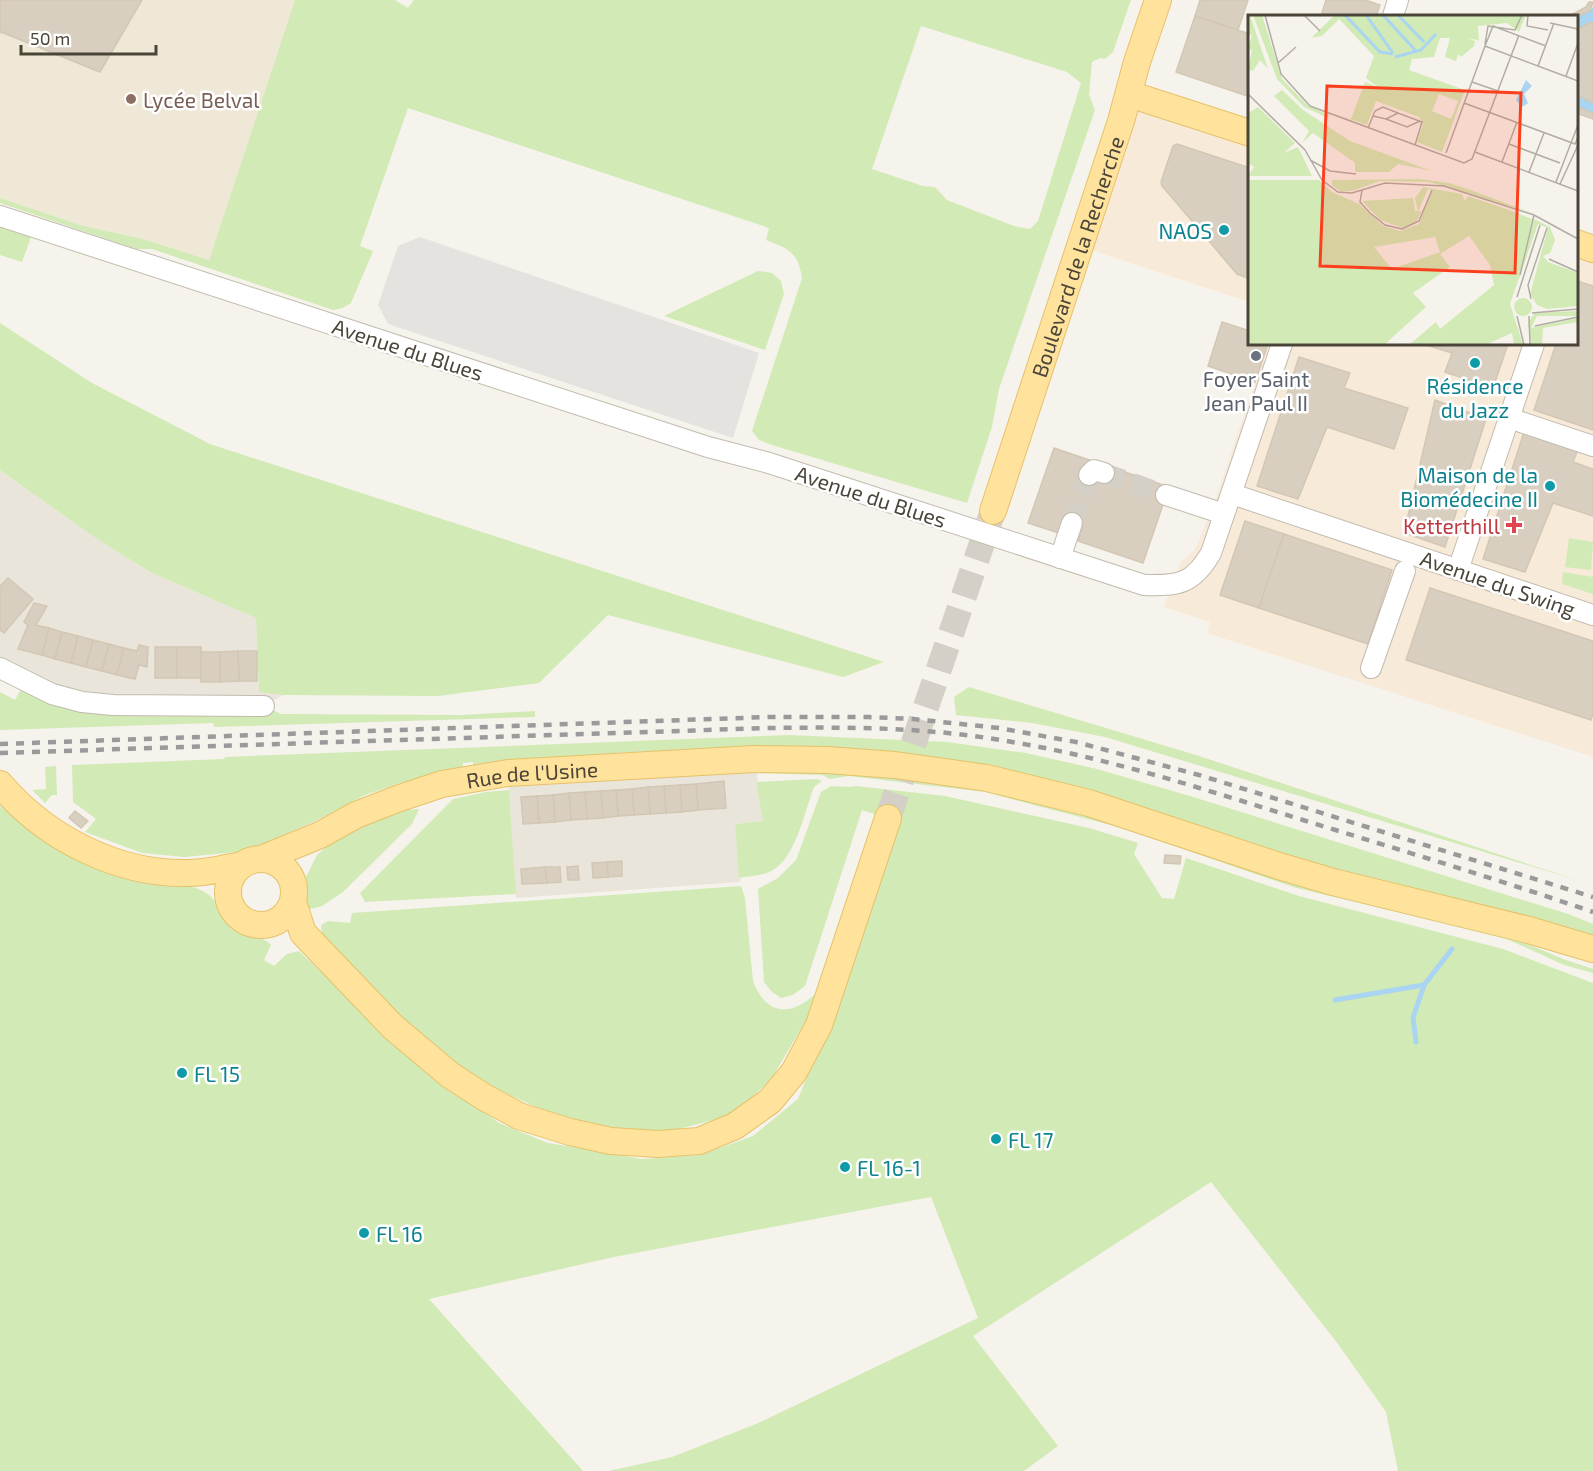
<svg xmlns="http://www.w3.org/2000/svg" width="1593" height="1471" viewBox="0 0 1593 1471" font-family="'Exo 2',sans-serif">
<rect width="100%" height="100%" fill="#f6f3ec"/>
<g fill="#eae5da">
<polygon points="0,470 97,539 150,572 256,618 259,691 283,695 264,706 113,705 0,668"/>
<polygon points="753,746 763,821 735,824 740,882 516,898 507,763 616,753"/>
</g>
<g fill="#f7ead8">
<polygon points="1129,94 1249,133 1249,302 1079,246"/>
<polygon points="1577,243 1593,249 1593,757 1207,633 1210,622 1164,607 1180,563 1195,549 1212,510 1268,344 1576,344"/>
</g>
<polygon fill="#efe8d6" points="0,0 295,0 209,260 143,239 80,225 0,198"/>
<g fill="#d2eab5" fill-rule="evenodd">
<path d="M295,0h100l13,8 6,-8h717l-18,52 -8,7 -5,-1 -8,4 -3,33 6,15 -96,279 -7,38 -25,76 -192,-57 -16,-6 -7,-9 50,-153c-4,-26 -13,-29 -36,-38l3,-12 -361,-120 -48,138 13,5 -22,52 -8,5 -10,2 -181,-61h-16l-136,-46v-5l80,27 63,14 66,21zM921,26l146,46 14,11 -43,138 -8,8 -16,-3 -67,-26 -12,-13 -12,-1 -51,-17z"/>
<polygon points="0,227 31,237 22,262 0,255"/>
<polygon points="758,271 772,273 781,281 784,294 765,350 664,316"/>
<polygon points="0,323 92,383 210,444 884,662 843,677 608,615 539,683 438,696 283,695 259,692 256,618 150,572 97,539 0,470"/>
<polygon points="1569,538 1593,542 1591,570 1565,567"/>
<polygon points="1563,572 1593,577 1593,594 1562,584"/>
<polygon points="25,682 52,694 264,706 281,714 462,715 535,711 535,717 214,727 213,723 0,730 0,692 15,700"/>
<polygon points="969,687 1196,755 1580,881 1105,737 1032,723 956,715 954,697"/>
<polygon points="789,735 947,742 1026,753 1097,769 1190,796 1568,914 1593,924 1593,936 1348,874 1111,797 975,763 863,750 753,746 616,753 473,767 473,762 463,763 463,768 400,783 365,795 313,822 263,844 238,852 184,857 142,853 85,832 96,819 73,802 72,765 224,759 225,757"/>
<polygon points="56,766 57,795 52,795 45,803 32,790 46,789 45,767"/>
<polygon points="755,767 829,769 985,786 1085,811 1137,832 985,792 849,776 830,779 822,775 755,773"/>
<path d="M816,779l6,2 -8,6c-9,24 -18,67 -38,81 -11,8 -25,8 -37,10l-4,-54 28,-3 -7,-39z"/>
<path d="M831,786l18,1 7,-1 89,10 144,32 46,14 3,1 -4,11 28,44 12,1 12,-41 113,38 204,53 90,34v488h-195l-12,-59 -48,-68 -127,-162 -238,154 85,110 -34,25h-415l63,-14 84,-33 222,-106 -47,-121 -317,60 -185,42 154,172h-583v-665c39,31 74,57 124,69 25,6 53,5 77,15 18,8 22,30 38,39 10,7 24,7 32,16l-7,15 10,6 13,-12 12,-3 115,109 85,63 49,20 94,16 58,-4 53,-19 45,-37 39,-96 59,-182 -34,-11 -57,176 -12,9 -12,3 -9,-6 -8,-10 -6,-93 20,-11 18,-18 25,-68z"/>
<polygon points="509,790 516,894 365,902 360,893 453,799 486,792"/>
<polygon points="419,809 412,824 343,892 322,906 310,909 305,906 306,877 317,855 346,830 406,810"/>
<polygon points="1162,835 1497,931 1563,959 1593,969 1593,973 1564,965 1507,939 1293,887 1160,841"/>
<path d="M741,886l4,12 8,83c12,33 37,37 62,13l-7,23 -38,64 -40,35 -64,16h-47l-62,-15 -81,-38 -78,-65 -76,-79 -1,-10 7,-4 22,2 2,-10z"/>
</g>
<polygon fill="#e5e3e0" points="420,237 759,353 733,438 388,324 378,305 398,246"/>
<polygon fill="#a9d4f2" points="1593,7 1593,113 1577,106 1576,17 1590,11"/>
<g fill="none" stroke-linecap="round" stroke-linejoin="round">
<g stroke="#a9d4f2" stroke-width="5">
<polyline points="1335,1000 1424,985"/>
<polyline points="1416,1042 1413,1018 1424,985 1452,949"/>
</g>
</g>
<g fill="#d8cfc1" stroke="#d3c7b4" stroke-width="1.5">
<polygon points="0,0 142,0 100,72 1,32 0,33"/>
<polygon points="1200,0 1248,0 1238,30 1195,16"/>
<polygon points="1326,0 1365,0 1380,5 1376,16 1321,16"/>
<polygon points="1589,2 1593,2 1590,11 1576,17 1569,16 1586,7"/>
<polygon points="1195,16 1250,34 1250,97 1176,72"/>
<polygon points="1591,22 1593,24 1593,103 1576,95 1576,30"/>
<polygon points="1576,106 1593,113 1593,119 1576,113"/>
<polygon points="1177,144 1250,168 1250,279 1237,274 1162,186 1161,182 1173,146"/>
<polygon points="1577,281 1593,286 1593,430 1534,410 1556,344 1576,344"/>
<polygon points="1222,322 1250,331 1250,344 1268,344 1255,382 1208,366"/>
<polygon points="1423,344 1508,344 1493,388 1445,372 1452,353"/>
<polygon points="1299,357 1350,373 1344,388 1408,408 1394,449 1327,427 1298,499 1257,486"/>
<polygon points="1435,400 1486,419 1445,547 1404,533"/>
<polygon points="1525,429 1579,447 1573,462 1593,469 1593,516 1553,503 1525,572 1483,559"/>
<polygon points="1054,448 1169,487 1143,563 1078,541 1083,526 1072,523 1065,535 1028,523"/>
<polygon points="1245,521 1284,534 1259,608 1220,595"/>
<polygon points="1284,534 1392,570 1368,644 1259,608"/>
<polygon points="8,578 33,599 4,633 0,630 0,586"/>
<polygon points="1430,588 1593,641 1593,714 1591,720 1406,660"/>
<polygon points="34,603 47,606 36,625 49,628 42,655 18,649 28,625 24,622"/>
<polygon points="49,628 62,632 55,659 42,655"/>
<polygon points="62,632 78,636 71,663 55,659"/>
<polygon points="78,636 93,640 86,667 71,663"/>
<polygon points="93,640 109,644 102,671 86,667"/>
<polygon points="109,644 124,648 117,675 102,671"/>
<polygon points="139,645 148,647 147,667 139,665 135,679 117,675 124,648 137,651"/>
<rect x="155" y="647" width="22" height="31"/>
<rect x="177" y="647" width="24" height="31"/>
<polygon points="238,651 257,651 257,681 239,681"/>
<polygon points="238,651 239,681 220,682 220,652"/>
<rect x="201" y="652" width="19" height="30"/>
<polygon points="724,781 726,808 698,810 696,784"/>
<polygon points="696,784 698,810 682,812 680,785"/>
<polygon points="680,785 682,812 666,813 664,786"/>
<polygon points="664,786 666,813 650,814 648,787"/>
<polygon points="648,787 650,814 634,815 632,789"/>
<polygon points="632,789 634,815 618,816 616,790"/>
<polygon points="616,790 618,816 603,818 601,791"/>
<polygon points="601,791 603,818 587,819 585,792"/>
<polygon points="585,792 587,819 571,820 569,793"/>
<polygon points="569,793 571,820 555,822 553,795"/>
<polygon points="553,795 555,822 539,823 537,796"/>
<polygon points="537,796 539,823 523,824 521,797"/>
<polygon points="75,811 88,821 81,828 69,818"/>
<polygon points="1165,855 1181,856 1180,864 1164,863"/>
<polygon points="622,861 622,876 608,877 607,862"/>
<polygon points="607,862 608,877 593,878 592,863"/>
<polygon points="578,866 579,880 568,880 567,867"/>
<polygon points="545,867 560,867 561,882 547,883"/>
<polygon points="545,867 547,883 522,884 521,869"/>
</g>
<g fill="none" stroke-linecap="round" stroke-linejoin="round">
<g stroke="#d4d0c8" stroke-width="20" stroke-dasharray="20 10" stroke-linecap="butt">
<polyline points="1104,473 1166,495"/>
<polyline points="1072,523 1089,475"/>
</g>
<polyline stroke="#d4d0c8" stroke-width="26" stroke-dasharray="26 13" stroke-linecap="butt" points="888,818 993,511"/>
<defs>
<g id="minor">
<polyline points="1393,16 1398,0"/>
<path d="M0,216l708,231 61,16 375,122c35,1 49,-1 67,-32l71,-209"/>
<polyline points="1509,418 1593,446"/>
<polyline points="1089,475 1094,470 1104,473"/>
<polyline points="1232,494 1593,615"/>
<polyline points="1166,495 1224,514"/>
<polyline points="1060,558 1072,523"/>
<polyline points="1458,570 1534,344"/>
<polyline points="0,668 52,694 82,702 113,705 264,706"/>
<polyline points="1371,668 1405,571"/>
</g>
<g id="major">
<polyline points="1129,94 1250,133"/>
<polyline points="1576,243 1593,249"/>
<path id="s1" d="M993,511l128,-390 16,-59 21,-62"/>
<path d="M0,784c46,54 118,91 189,89 17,0 34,-5 50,-7"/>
<path id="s2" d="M264,858l56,-23 36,-20 41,-16 45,-15 66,-11 246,-14 73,1 68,5 92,13 102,25 190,63 54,16 196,48 64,19"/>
<circle cx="261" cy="892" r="33"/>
<polyline points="293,902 303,933 393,1027 450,1075 484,1097 519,1116 570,1132 611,1141 658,1144 699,1141 735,1126 770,1101 794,1072 819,1025 888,818"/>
</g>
</defs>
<use href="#minor" stroke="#c2bbae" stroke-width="22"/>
<use href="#major" stroke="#e6c16a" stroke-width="28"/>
<use href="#minor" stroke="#fff" stroke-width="20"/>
<use href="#major" stroke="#ffe39c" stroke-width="26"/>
<g stroke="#9a9a9a" stroke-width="4.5" stroke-dasharray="8 8" stroke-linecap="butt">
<polyline points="0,744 769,717 868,717 913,719 999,728 1076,742 1199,775 1593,897"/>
<path d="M0,753l769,-25c77,-1 154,-1 231,12 103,16 203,49 303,80 97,30 194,59 290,92"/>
</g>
</g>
<circle fill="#8d6e63" stroke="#fff" stroke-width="2" cx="131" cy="99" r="6"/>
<g fill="#0f9aa8" stroke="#fff" stroke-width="2">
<circle cx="1224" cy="230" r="6"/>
<circle cx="1475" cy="363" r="6"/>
<circle cx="1550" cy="486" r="6"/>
<circle cx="182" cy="1073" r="6"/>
<circle cx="996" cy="1139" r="6"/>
<circle cx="845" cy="1167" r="6"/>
<circle cx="364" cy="1233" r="6"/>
</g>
<circle fill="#6b7280" stroke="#fff" stroke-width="2" cx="1256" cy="356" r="6"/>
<path fill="#e0444e" stroke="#fff" stroke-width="2" d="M1511 516h6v6h6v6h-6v6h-6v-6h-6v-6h6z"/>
<g text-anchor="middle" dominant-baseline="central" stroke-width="5" stroke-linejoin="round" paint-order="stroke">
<g font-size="21" fill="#785e54" stroke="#fff" text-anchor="start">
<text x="143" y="99">Lycée Belval</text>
</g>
<g font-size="21" fill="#0d838f" stroke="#fff" text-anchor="start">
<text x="1212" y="230" text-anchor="end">NAOS</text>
<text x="1475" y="385" text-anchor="middle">Résidence<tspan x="1475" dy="24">du Jazz</tspan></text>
<text x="1538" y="474" text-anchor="end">Maison de la<tspan x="1538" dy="24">Biomédecine II</tspan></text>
<text x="194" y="1073">FL 15</text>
<text x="1008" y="1139">FL 17</text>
<text x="857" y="1167">FL 16-1</text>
<text x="376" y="1233">FL 16</text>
</g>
<g font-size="21" fill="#4b4439" stroke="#fff">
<text stroke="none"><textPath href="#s1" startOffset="268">Boulevard de la Recherche</textPath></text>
<text transform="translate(408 349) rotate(18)">Avenue du Blues</text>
<text transform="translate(871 496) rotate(18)">Avenue du Blues</text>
<text transform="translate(1498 583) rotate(19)">Avenue du Swing</text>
<text stroke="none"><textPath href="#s2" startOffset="284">Rue de l'Usine</textPath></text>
</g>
<g font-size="21" fill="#5b616d" stroke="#fff">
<text x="1256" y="378">Foyer Saint<tspan x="1256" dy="24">Jean Paul II</tspan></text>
</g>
<g font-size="21" fill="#be3a42" stroke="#fff" text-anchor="end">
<text x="1500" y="525">Ketterthill</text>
</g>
</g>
<g transform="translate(1248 15)">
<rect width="330" height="330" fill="#f6f3ec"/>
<path d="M0,0h2l18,54 -8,-9 -7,11 -5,-2 4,-19 -4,-1 4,-14 -4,-1zM5,0h9l20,64 26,27 21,9 -1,3 -24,-11 -27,-28zM87,0h191l-7,17 -12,-9 -29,3 1,16 -1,-2 -12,-2 9,3 -1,5 -13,11 -3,-3 -2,7 -11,-4 5,-19h-10l-6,19 -22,2 -3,11 56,20 -23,62 -25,-10 6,-18 -4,-7 -43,-16 -9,24 -32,-11 16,5 14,-37 13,5 -12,-9 8,-22 -35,-37 -17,17 -11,2zM191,79l19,7 -7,18 -19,-8zM34,75l21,20 47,31 82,30 -34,-7 -9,8h-34v-9l-42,-30 -11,10 7,-12 -35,-35zM10,92l37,36 -11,10 14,-6 14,29h-64l6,-9 -6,-4v-50zM172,164l29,4 19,6 67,25 -106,-32 -49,-1 -28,10h-12l-8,-6v-5zM0,165h71l13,12 27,12 24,22 17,5 19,-7 13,-34 -4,-1 -10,23 -3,-14 8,-11 39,7 3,7 3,-5 38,13 26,10 -11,48 13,-48 16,8 5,13 -5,13 -7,3 5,6 30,11v33l-31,3 -10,-4 -7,-11 18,-66 -10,-4 -28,80 13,41h-9l-2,-12 -27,12h-76l27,-23 4,7 54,-44 -4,-20 -21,-29 -29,18 10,13 -37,26 13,14 -42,38h-136zM187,222l5,15 -48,17 -18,-22zM165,183l2,13h7l-6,11 -13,6 -23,-8 -18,-19zM266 292a9 9 0 1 1 18 0a9 9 0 1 1-18 0ZM330,296v5h-41l-6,12 47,-10v4l-35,6 -1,17h-11l-3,-23 7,-9z" fill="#d2eab5" fill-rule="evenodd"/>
<path d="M278,65l6,6 -8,8 4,9 -6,4 -6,-7z" fill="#a9d4f2"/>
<path fill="none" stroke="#a9d4f2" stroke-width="3" d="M97,0l35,37 13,2M118,0l27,38M135,0l32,35M150,0l26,27M147,42l26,-7 15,-16"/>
<path fill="none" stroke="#b2ada4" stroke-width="1.5" d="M17,0l16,59 29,32 154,57 8,-4 47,-124M56,0l16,16M280,0l-1,11 21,4M302,8l28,6M237,29l3,-18 27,4 7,-15M237,31l8,-20 53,20M30,48l18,-16M290,51l16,-43M318,61l12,-33M224,67l26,9M0,79l57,56 17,30 16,12 14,1 33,-10 59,3 90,29 44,24M216,88l111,41 3,-7M125,101l13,3 12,-6 24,9 -7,23M138,104l21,8 13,-6M120,113l7,-17 8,-4 15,6M323,128l7,-18M261,129l51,19M227,137l103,39M198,138l39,-107 93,35M62,145l20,11 26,3M254,147l15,-40M281,157l15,-39M308,167l15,-39M312,169l18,-39M114,175l-2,12 10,11 15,12 17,4 17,-8 13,-31M301,244l29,13M272,260l14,-60M269,282l23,-72M283,284l-3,-14 19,-57M284,298l46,-4M269,301l7,29M281,301l1,29M287,311l43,-9"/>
<path fill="#fc3f1d" fill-opacity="0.15" stroke="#fc3f1d" stroke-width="3" d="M79,71l194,7 -6,180 -195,-7z"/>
<rect width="330" height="330" fill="none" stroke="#4b4439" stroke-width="3"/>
</g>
<path d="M21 45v9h135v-9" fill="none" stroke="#4b4439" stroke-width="3"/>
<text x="30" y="45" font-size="18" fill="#4b4439" stroke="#ffffff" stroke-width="4.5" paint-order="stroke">50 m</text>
</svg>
